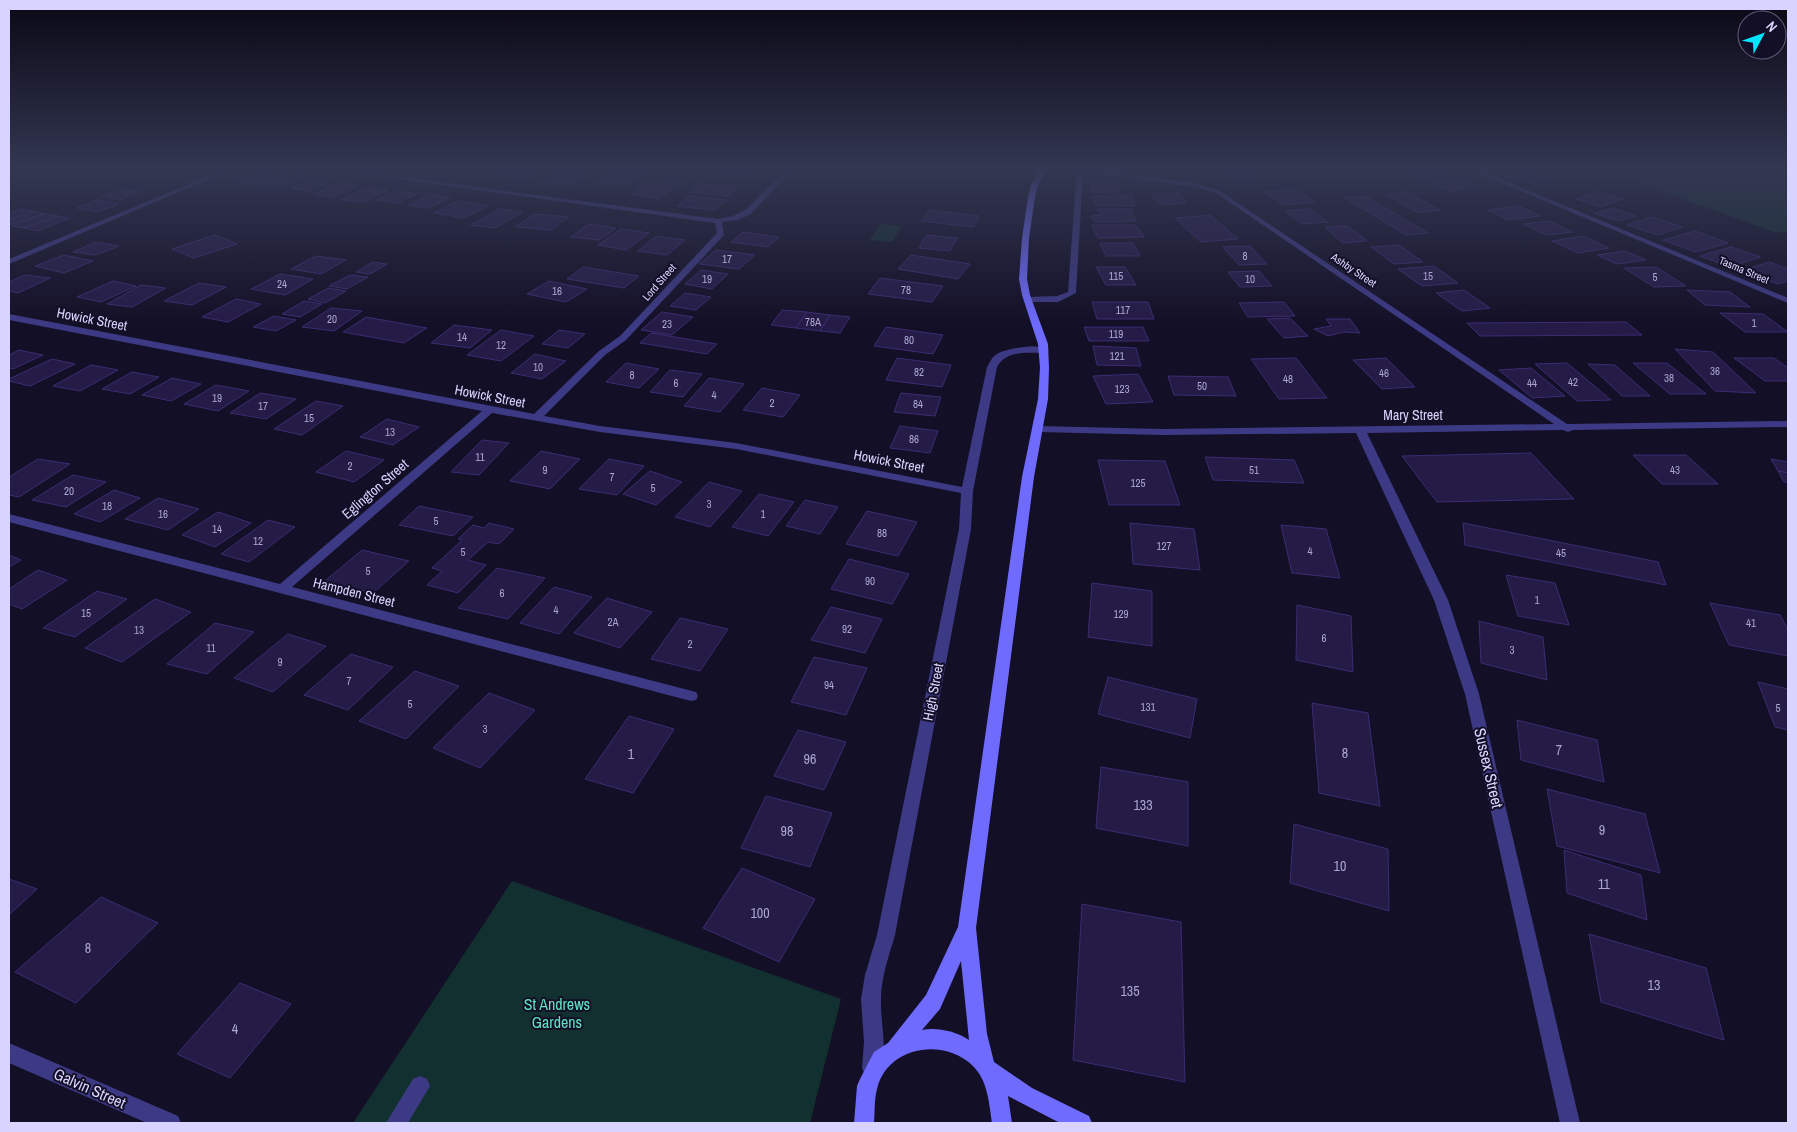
<svg xmlns="http://www.w3.org/2000/svg" width="1797" height="1132" viewBox="0 0 1797 1132" font-family="'Archivo Narrow',sans-serif">
<rect width="100%" height="100%" fill="#130f26"/>
<g fill="#12302f">
<polygon points="1597,168 1788,168 1788,231 1777,233"/>
<polygon points="880,224 902,226 892,242 870,240"/>
<polygon points="512,881 841,999 810,1123 353,1123"/>
</g>
<g fill="#241b47" stroke="#3b2d73">
<polygon points="91,168 114,168 108,171 86,170"/>
<polygon points="258,168 274,171 246,182 229,180"/>
<polygon points="503,168 544,168 527,178 491,175"/>
<polygon points="563,168 584,168 596,169 570,184 541,181"/>
<polygon points="617,168 654,168 628,185 596,182"/>
<polygon points="719,168 755,168 753,176 716,177"/>
<polygon points="1226,168 1260,174 1252,182 1218,175"/>
<polygon points="1425,168 1431,168 1447,174 1421,179 1404,172"/>
<polygon points="1485,168 1523,168 1502,173"/>
<polygon points="274,171 290,173 262,185 246,182"/>
<polygon points="1529,171 1550,179 1529,183 1507,175"/>
<polygon points="290,173 307,175 279,187 262,185"/>
<polygon points="1456,178 1476,186 1451,191 1430,183"/>
<polygon points="309,181 327,183 309,191 292,188"/>
<polygon points="1091,181 1119,183 1119,194 1091,192"/>
<polygon points="670,182 682,184 658,199 632,194 646,184 668,184"/>
<polygon points="340,183 358,186 332,197 314,194"/>
<polygon points="699,184 738,187 729,196 689,192"/>
<polygon points="366,188 387,190 363,202 341,200"/>
<polygon points="124,189 142,192 119,200 102,196"/>
<polygon points="1295,189 1315,202 1284,205 1265,192"/>
<polygon points="396,191 416,194 398,203 377,200"/>
<polygon points="1406,192 1440,210 1418,213 1385,194"/>
<polygon points="1599,192 1623,199 1600,207 1576,199"/>
<polygon points="1177,193 1187,203 1160,205 1151,194"/>
<polygon points="431,194 450,198 428,208 408,205"/>
<polygon points="689,196 726,200 715,210 677,206"/>
<polygon points="1092,196 1132,196 1135,206 1095,205"/>
<polygon points="1365,196 1428,233 1406,235 1345,198"/>
<polygon points="97,200 119,204 98,212 77,208"/>
<polygon points="458,201 488,206 464,218 434,213"/>
<polygon points="1519,206 1540,216 1508,220 1488,210"/>
<polygon points="1613,208 1636,216 1618,221 1594,213"/>
<polygon points="20,209 33,211 9,220 9,213"/>
<polygon points="500,209 523,212 495,228 471,225"/>
<polygon points="1097,209 1131,209 1134,212 1131,212 1136,221 1095,222 1091,216 1101,215"/>
<polygon points="1310,209 1328,222 1302,224 1285,211"/>
<polygon points="929,210 979,216 973,227 921,221"/>
<polygon points="33,211 45,214 9,225 9,220"/>
<polygon points="45,214 58,216 24,228 12,226"/>
<polygon points="534,214 568,217 551,230 516,227"/>
<polygon points="1210,215 1238,239 1201,242 1175,218"/>
<polygon points="58,216 70,218 37,231 24,228"/>
<polygon points="1652,217 1682,227 1658,235 1627,225"/>
<polygon points="1549,221 1573,232 1547,235 1524,224"/>
<polygon points="588,224 616,228 599,240 571,237"/>
<polygon points="1092,225 1136,225 1144,237 1098,238"/>
<polygon points="1348,226 1367,241 1343,243 1325,227"/>
<polygon points="621,229 649,233 626,250 598,245"/>
<polygon points="1695,231 1728,243 1696,252 1663,240"/>
<polygon points="743,232 779,237 768,247 731,242"/>
<polygon points="215,235 237,244 194,258 172,249"/>
<polygon points="926,235 957,238 950,251 919,248"/>
<polygon points="656,236 685,240 667,255 638,251"/>
<polygon points="1583,236 1609,248 1578,253 1552,241"/>
<polygon points="96,242 119,246 96,255 73,252"/>
<polygon points="1100,243 1133,243 1140,256 1106,256"/>
<polygon points="1399,245 1423,262 1394,264 1371,247"/>
<polygon points="1250,246 1267,264 1239,265 1223,247"/>
<polygon points="1731,247 1760,257 1730,267 1700,256"/>
<polygon points="716,250 755,255 739,269 699,264"/>
<polygon points="1625,251 1646,260 1617,264 1597,255"/>
<polygon points="64,255 93,261 64,273 35,266"/>
<polygon points="911,255 970,264 958,279 898,269"/>
<polygon points="316,256 346,260 321,274 291,269"/>
<polygon points="373,262 387,264 370,274 356,272"/>
<polygon points="1769,262 1788,269 1788,281 1778,284 1741,271"/>
<polygon points="1434,266 1458,283 1422,286 1398,269"/>
<polygon points="583,267 639,276 624,288 567,279"/>
<polygon points="1096,267 1125,267 1136,285 1106,285"/>
<polygon points="1656,267 1686,286 1654,287 1624,268"/>
<polygon points="701,270 728,274 712,289 685,284"/>
<polygon points="1259,271 1272,286 1240,287 1228,272"/>
<polygon points="280,274 313,279 285,295 251,289"/>
<polygon points="25,275 50,278 18,293 9,291 9,282"/>
<polygon points="350,275 368,277 347,289 329,286"/>
<polygon points="880,278 943,286 932,302 868,294"/>
<polygon points="113,281 136,286 101,302 77,297"/>
<polygon points="549,281 587,289 566,302 527,294"/>
<polygon points="199,283 226,287 192,305 164,301"/>
<polygon points="141,285 166,288 132,307 107,304"/>
<polygon points="328,288 346,291 325,303 308,299"/>
<polygon points="1464,290 1490,308 1462,311 1436,293"/>
<polygon points="1687,290 1730,292 1750,307 1705,305"/>
<polygon points="685,293 711,297 696,310 670,306"/>
<polygon points="236,299 261,304 228,322 202,317"/>
<polygon points="304,301 322,304 300,317 282,314"/>
<polygon points="1092,302 1148,302 1154,319 1097,319"/>
<polygon points="1284,302 1295,316 1248,317 1239,303"/>
<polygon points="331,308 362,311 334,331 302,327"/>
<polygon points="782,310 807,312 796,328 771,325"/>
<polygon points="662,312 693,317 672,335 641,330"/>
<polygon points="807,312 830,315 820,331 796,328"/>
<polygon points="1720,313 1763,314 1788,332 1745,332"/>
<polygon points="830,315 850,317 840,333 820,331"/>
<polygon points="274,316 296,320 276,331 253,327"/>
<polygon points="366,317 427,328 404,343 343,332"/>
<polygon points="1290,318 1308,336 1284,338 1267,319"/>
<polygon points="1326,319 1350,319 1360,333 1344,332 1328,336 1314,329 1331,326"/>
<polygon points="1626,322 1642,335 1480,336 1467,323"/>
<polygon points="454,325 492,330 470,348 431,343"/>
<polygon points="886,327 943,335 933,354 874,346"/>
<polygon points="1084,327 1143,327 1149,341 1089,341"/>
<polygon points="501,330 534,336 501,361 467,355"/>
<polygon points="559,330 585,334 568,348 542,344"/>
<polygon points="651,333 717,344 707,354 640,343"/>
<polygon points="1093,346 1136,348 1141,366 1097,365"/>
<polygon points="1675,349 1713,352 1756,393 1715,391"/>
<polygon points="19,350 43,355 13,369 9,368 9,355"/>
<polygon points="535,354 566,361 542,379 511,373"/>
<polygon points="897,358 951,365 942,387 886,380"/>
<polygon points="1296,358 1327,398 1279,399 1251,359"/>
<polygon points="1386,358 1415,387 1382,389 1353,360"/>
<polygon points="1734,358 1774,358 1788,368 1788,381 1765,381"/>
<polygon points="52,359 75,364 30,386 9,381 9,379"/>
<polygon points="626,363 659,369 639,388 606,382"/>
<polygon points="1567,363 1611,400 1577,401 1535,364"/>
<polygon points="1633,363 1667,363 1706,394 1670,394"/>
<polygon points="1588,364 1615,365 1650,396 1622,396"/>
<polygon points="91,365 118,370 80,391 53,386"/>
<polygon points="1531,368 1565,396 1532,398 1499,370"/>
<polygon points="670,370 702,374 683,397 650,392"/>
<polygon points="132,372 159,377 130,394 102,389"/>
<polygon points="1138,374 1153,402 1106,404 1093,376"/>
<polygon points="1168,376 1228,377 1236,396 1174,395"/>
<polygon points="172,378 201,384 171,401 142,395"/>
<polygon points="709,378 744,384 720,412 684,406"/>
<polygon points="216,385 249,391 218,411 184,404"/>
<polygon points="762,388 800,395 783,417 743,410"/>
<polygon points="260,393 296,399 266,419 230,413"/>
<polygon points="901,393 941,397 935,416 894,412"/>
<polygon points="316,401 343,406 302,435 274,429"/>
<polygon points="387,419 419,427 393,445 360,437"/>
<polygon points="900,426 938,431 930,453 890,448"/>
<polygon points="482,440 509,443 479,475 451,472"/>
<polygon points="346,451 384,460 354,482 316,472"/>
<polygon points="541,451 580,459 550,489 510,481"/>
<polygon points="1531,453 1574,499 1437,502 1402,456"/>
<polygon points="1633,455 1686,455 1718,484 1662,484"/>
<polygon points="1205,457 1294,460 1304,483 1213,480"/>
<polygon points="38,459 70,464 19,497 9,495 9,477"/>
<polygon points="609,459 644,466 617,495 579,489"/>
<polygon points="1771,459 1788,462 1788,473 1778,471"/>
<polygon points="1098,460 1165,461 1180,505 1109,505"/>
<polygon points="650,471 682,482 656,505 623,494"/>
<polygon points="1778,471 1788,473 1788,482 1784,482"/>
<polygon points="73,475 106,482 66,507 32,500"/>
<polygon points="709,482 742,491 710,527 675,517"/>
<polygon points="114,490 140,498 100,522 74,514"/>
<polygon points="759,494 794,502 768,536 732,527"/>
<polygon points="158,498 199,509 168,530 125,519"/>
<polygon points="805,500 838,507 820,534 786,526"/>
<polygon points="419,506 473,517 453,536 399,525"/>
<polygon points="867,511 917,522 898,556 846,544"/>
<polygon points="218,512 251,523 215,547 182,535"/>
<polygon points="268,520 295,527 249,562 221,554"/>
<polygon points="489,523 514,529 499,544 488,542 468,560 486,565 458,593 427,585 442,571 432,568 462,540 458,539 473,525 484,528"/>
<polygon points="1130,523 1194,529 1200,570 1133,564"/>
<polygon points="1463,523 1658,562 1666,585 1465,545"/>
<polygon points="1281,525 1326,529 1340,578 1292,573"/>
<polygon points="362,550 409,561 373,593 325,581"/>
<polygon points="9,555 21,560 9,567"/>
<polygon points="849,559 909,574 892,604 831,589"/>
<polygon points="497,568 545,578 508,619 458,608"/>
<polygon points="38,570 67,580 22,609 9,604 9,589"/>
<polygon points="1506,575 1555,583 1569,625 1518,616"/>
<polygon points="1092,583 1152,591 1152,646 1088,637"/>
<polygon points="554,587 592,597 559,634 520,623"/>
<polygon points="97,591 127,599 75,637 43,628"/>
<polygon points="607,598 652,612 620,648 574,633"/>
<polygon points="155,599 191,612 122,662 85,648"/>
<polygon points="1710,603 1780,615 1788,630 1788,656 1729,645"/>
<polygon points="1297,605 1351,616 1353,672 1296,660"/>
<polygon points="831,607 882,619 865,653 811,640"/>
<polygon points="680,618 728,629 700,671 651,659"/>
<polygon points="1479,621 1543,637 1547,680 1481,663"/>
<polygon points="215,623 254,632 207,674 167,664"/>
<polygon points="288,634 326,646 273,692 234,678"/>
<polygon points="351,654 393,667 348,710 304,695"/>
<polygon points="814,657 867,668 846,715 791,702"/>
<polygon points="415,671 459,686 406,739 359,721"/>
<polygon points="1108,677 1197,699 1190,738 1098,714"/>
<polygon points="1758,682 1788,689 1788,730 1775,727"/>
<polygon points="489,693 535,710 480,768 433,748"/>
<polygon points="1312,703 1368,713 1380,806 1319,793"/>
<polygon points="629,716 674,729 633,793 585,779"/>
<polygon points="1517,720 1597,740 1604,782 1521,760"/>
<polygon points="798,730 846,742 824,790 774,776"/>
<polygon points="1101,767 1188,782 1188,846 1096,828"/>
<polygon points="1547,789 1645,814 1660,873 1557,846"/>
<polygon points="766,796 832,813 810,867 741,848"/>
<polygon points="1294,824 1388,849 1389,911 1290,883"/>
<polygon points="1564,850 1641,875 1647,920 1567,893"/>
<polygon points="742,868 815,899 779,962 703,928"/>
<polygon points="9,879 37,889 9,915"/>
<polygon points="101,897 158,923 76,1003 15,972"/>
<polygon points="1082,904 1181,922 1185,1082 1073,1060"/>
<polygon points="1589,934 1706,968 1724,1040 1601,1002"/>
<polygon points="240,983 291,1004 230,1078 177,1054"/>
</g>
<g fill="none" stroke-linecap="round" stroke-linejoin="round">
<g fill="#3d3a85" fill-rule="evenodd">
<polygon points="228,168 235,168 9,264 9,259"/>
<path d="M319,168h14l385,51 15,-3 12,-6 43,-42h6l-43,46 -13,6 -16,2 2,13 -98,105 -21,15 -61,61 56,10 136,17 226,44 25,-120c3,-5 5,-10 10,-13 10,-6 43,-11 52,-4l-5,3c-17,0 -38,-3 -47,14l-24,124 -2,38 -76,406c-6,21 -14,42 -14,64 -1,25 8,52 -2,76l-7,3 -7,-3 -3,-7 2,-26 -3,-43 4,-24 12,-40 82,-406 2,-36 -225,-44 -136,-17 -108,-19 -200,174 404,105 2,4 -2,4 -5,1 -682,-179v-8l271,70 202,-173 -473,-91v-6l525,100 65,-63 21,-15 97,-103 -2,-10z"/>
<polygon points="1077,168 1196,183 1220,191 1567,424 1788,421 1788,427 1573,430 1568,432 1563,430 1367,433 1448,600 1479,694 1580,1123 1560,1123 1465,694 1434,600 1356,433 1162,435 1039,432 1034,429 1039,426 1162,429 1554,424 1216,193 1195,187 1083,172 1076,293 1058,302 1025,302 1024,300 1028,297 1057,296 1068,292"/>
<polygon points="1466,168 1474,168 1788,298 1788,303"/>
<polygon points="9,1043 178,1116 181,1123 147,1123 9,1063"/>
<polygon points="420,1076 427,1079 430,1086 408,1123 386,1123 413,1079"/>
</g>
<path fill="#6f6bff" fill-rule="evenodd" d="M1041,168h6l-9,17 -3,12 -6,41 -2,41 3,16 18,49 1,24 -1,31 -14,78 -58,451 11,106 7,28 38,26 57,28 3,7h-32l-52,-27 4,27h-20c-3,-20 -4,-42 -19,-57 -29,-29 -86,-20 -96,23 -3,11 -2,23 -3,34h-20l3,-37 3,-7 14,-27 14,-9 38,-48 32,-68 64,-450 16,-78 2,-31 -2,-24 -16,-49 -3,-16 3,-41 6,-41 3,-12zM961,961l8,79c-13,-9 -33,-13 -47,-10l18,-21z"/>
</g>
<linearGradient id="sky" x2="0" y2="1"><stop stop-color="#0a0815"/><stop offset="0.52" stop-color="#333752"/><stop offset="1" stop-color="#333752" stop-opacity="0"/></linearGradient>
<rect width="1797" height="326" fill="url(#sky)"/>
<g text-anchor="middle" dominant-baseline="central" stroke-width="4" stroke-linejoin="round" paint-order="stroke">
<g font-size="11" fill="#aca6d1">
<text x="1245" y="256">8</text>
<text x="727" y="259">17</text>
<text x="1116" y="276">115</text>
<text x="1428" y="276">15</text>
<text x="1655" y="277">5</text>
<text x="707" y="279">19</text>
<text x="1250" y="279">10</text>
<text x="282" y="284">24</text>
<text x="906" y="290">78</text>
<text x="557" y="291">16</text>
<text x="1123" y="310">117</text>
<text x="332" y="319">20</text>
<text x="813" y="322">78A</text>
<text x="1754" y="323">1</text>
<text x="667" y="324">23</text>
<text x="1116" y="334">119</text>
<text x="462" y="337">14</text>
<text x="909" y="340">80</text>
<text x="501" y="345">12</text>
<text x="1117" y="356">121</text>
<text x="538" y="367">10</text>
<text x="1715" y="371">36</text>
<text x="919" y="372">82</text>
<text x="1384" y="373">46</text>
<text x="632" y="375">8</text>
<text x="1669" y="378">38</text>
<text x="1288" y="379">48</text>
<text x="1573" y="382">42</text>
<text x="676" y="383">6</text>
<text x="1532" y="383">44</text>
<text x="1202" y="386">50</text>
<text x="1122" y="389">123</text>
<text x="714" y="395">4</text>
<text x="217" y="398">19</text>
<text x="772" y="403">2</text>
<text x="918" y="404">84</text>
<text x="263" y="406">17</text>
<text x="309" y="418">15</text>
<text x="390" y="432">13</text>
<text x="914" y="439">86</text>
<text x="480" y="457">11</text>
<text x="350" y="466">2</text>
<text x="545" y="470">9</text>
<text x="1254" y="470">51</text>
<text x="1675" y="470">43</text>
<text x="612" y="477">7</text>
<text x="1138" y="483">125</text>
<text x="653" y="488">5</text>
<text x="69" y="491">20</text>
<text x="709" y="504">3</text>
<text x="107" y="506">18</text>
<text x="163" y="514">16</text>
<text x="763" y="514">1</text>
<text x="436" y="521">5</text>
<text x="217" y="529">14</text>
<text x="882" y="533">88</text>
<text x="258" y="541">12</text>
<text x="1164" y="546">127</text>
<text x="1310" y="551">4</text>
<text x="463" y="552">5</text>
<text x="1561" y="553">45</text>
<text x="368" y="571">5</text>
<text x="870" y="581">90</text>
<text x="502" y="593">6</text>
<text x="1537" y="600">1</text>
<text x="556" y="610">4</text>
<text x="86" y="613">15</text>
<text x="1121" y="614">129</text>
<text x="613" y="622">2A</text>
<text x="1751" y="623">41</text>
<text x="847" y="629">92</text>
<text x="139" y="630">13</text>
<text x="1324" y="638">6</text>
<text x="690" y="644">2</text>
<text x="211" y="648">11</text>
<text x="1512" y="650">3</text>
<text x="280" y="662">9</text>
<text x="349" y="681">7</text>
<text x="829" y="685">94</text>
<text x="410" y="704">5</text>
<text x="1148" y="707">131</text>
<text x="1778" y="708">5</text>
<text x="485" y="729">3</text>
</g>
<g font-size="11" fill="#d9d4ff" stroke="#130f26">
<text transform="translate(1354 270) rotate(34)">Ashby Street</text>
<text transform="translate(1744 270) rotate(23)">Tasma Street</text>
<text transform="translate(659 282) rotate(-49)">Lord Street</text>
</g>
<g font-size="14" fill="#d9d4ff" stroke="#130f26">
<text transform="translate(92 319) rotate(11)">Howick Street</text>
<text transform="translate(490 396) rotate(11)">Howick Street</text>
<text x="1413" y="415">Mary Street</text>
<text transform="translate(889 461) rotate(11)">Howick Street</text>
<text transform="translate(375 489) rotate(-41)">Eglington Street</text>
<text transform="translate(354 592) rotate(14)">Hampden Street</text>
<text transform="translate(933 692) rotate(-79)">High Street</text>
</g>
<g font-size="14" fill="#aca6d1">
<text x="1559" y="750">7</text>
<text x="1345" y="753">8</text>
<text x="631" y="754">1</text>
<text x="810" y="759">96</text>
<text x="1143" y="805">133</text>
<text x="1602" y="830">9</text>
<text x="787" y="831">98</text>
<text x="1340" y="866">10</text>
<text x="1604" y="884">11</text>
<text x="760" y="913">100</text>
<text x="88" y="948">8</text>
<text x="1654" y="985">13</text>
<text x="1130" y="991">135</text>
<text x="235" y="1029">4</text>
</g>
<g font-size="16" fill="#d9d4ff" stroke="#130f26">
<text transform="translate(1489 768) rotate(77)">Sussex Street</text>
<text transform="translate(90 1088) rotate(24)">Galvin Street</text>
</g>
<g font-size="16" fill="#5fe0c0" stroke="#130f26">
<text x="557" y="1004">St Andrews<tspan x="557" dy="18">Gardens</tspan></text>
</g>
</g>
<rect width="1797" height="1132" fill="none" stroke="#d9d4ff" stroke-width="20"/>
<g transform="translate(1762 35) rotate(49)"><circle r="24" fill="#130f26" stroke="#625e7d"/>
<path d="M0-4L9 19L0 12L-9 19Z" fill="#00e5ff"/>
<text y="-8" font-size="14" font-weight="bold" text-anchor="middle" fill="#d9d4ff">N</text>
</g>
</svg>
